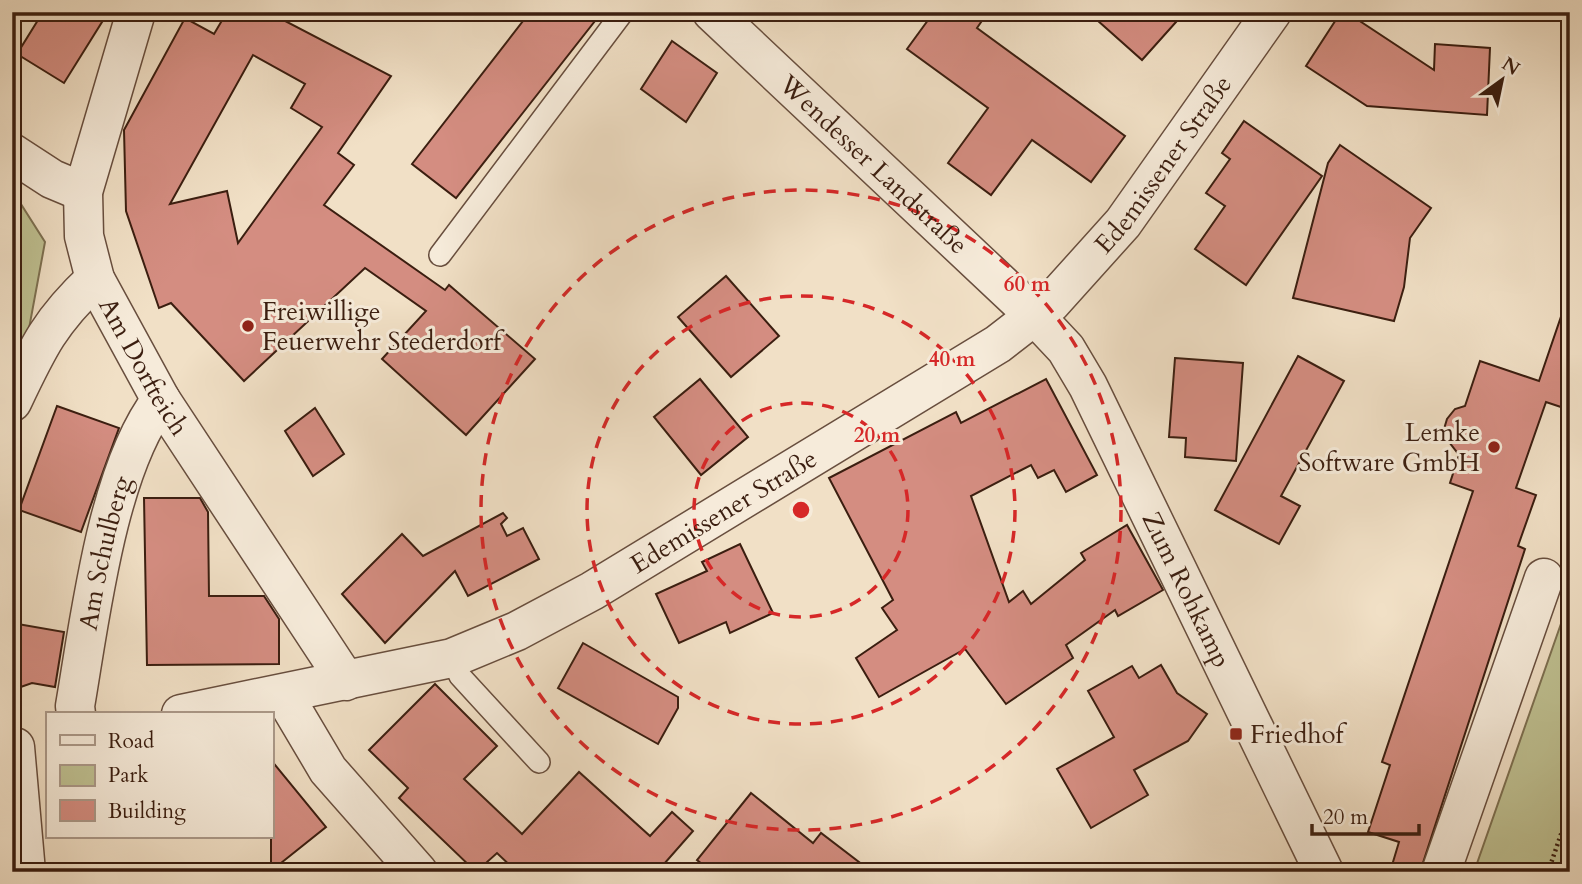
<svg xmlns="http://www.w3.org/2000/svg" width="1582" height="884" viewBox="0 0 1582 884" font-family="Cardo,serif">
<rect width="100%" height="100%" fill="#f1e0c6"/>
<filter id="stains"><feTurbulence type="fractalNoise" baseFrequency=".00286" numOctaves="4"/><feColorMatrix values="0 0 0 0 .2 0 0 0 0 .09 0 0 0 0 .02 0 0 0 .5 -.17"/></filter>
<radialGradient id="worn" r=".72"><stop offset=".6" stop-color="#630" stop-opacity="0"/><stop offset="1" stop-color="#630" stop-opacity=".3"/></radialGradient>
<g fill="#bfc192" stroke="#7d7051" stroke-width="2">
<polygon points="12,197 19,201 45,242 28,334 12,363"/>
<polygon points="1570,598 1570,872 1474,872"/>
</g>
<g fill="#d48d81" stroke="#3b1e10" stroke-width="2" fill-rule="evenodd">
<polygon points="43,12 86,12 102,22 64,83 17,54"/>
<path d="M227,12h41l123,64 -53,77 16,12 -30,40 121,85 4,-5 86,74 -69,76 -84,-76 44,-48 -61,-43 -121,113 -73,-78 -12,5 -33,-97 -2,-81 61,-112 29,16zM253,55l52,29 -14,24 31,19 -84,116 -11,-52 -57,13z"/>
<polygon points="530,12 602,12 456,198 412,164"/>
<polygon points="934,12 988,12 977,28 1125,136 1091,182 1032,140 991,195 948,163 988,108 907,49"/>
<polygon points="1088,12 1185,12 1142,60"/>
<polygon points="1341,12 1346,12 1434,70 1435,44 1490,48 1487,115 1367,106 1306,66"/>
<polygon points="672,41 717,73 686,122 641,89"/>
<polygon points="1244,121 1322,176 1246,285 1195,249 1225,206 1206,193 1230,159 1222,153"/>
<polygon points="1340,145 1431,208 1410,238 1404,287 1394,321 1293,298 1328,163"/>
<polygon points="726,276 779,336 731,377 678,317"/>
<polygon points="1565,305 1570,306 1570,410 1546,402 1516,488 1536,495 1518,546 1525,549 1420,872 1390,872 1399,842 1368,832 1390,765 1382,762 1473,491 1450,483 1459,455 1446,438 1444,429 1447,419 1455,409 1465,406 1480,361 1539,381"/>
<polygon points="1298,356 1344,381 1281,496 1300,506 1279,544 1215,510"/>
<polygon points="1175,358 1243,363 1236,461 1185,457 1186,438 1169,437"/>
<polygon points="700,379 748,437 701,475 654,417"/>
<polygon points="1046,379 1097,475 1066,492 1054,470 1038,478 1031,465 971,496 1009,602 1023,591 1031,604 1085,560 1081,553 1127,525 1163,590 1118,616 1115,610 1066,645 1073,658 1006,704 965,649 879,697 856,658 897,630 882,608 893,600 829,478 956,412 961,423"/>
<polygon points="57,406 119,428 81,532 19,510"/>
<polygon points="315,408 344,454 313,476 285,431"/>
<polygon points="144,498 200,498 208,512 209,596 264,596 279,619 279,664 147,665"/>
<polygon points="503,513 507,518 501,524 507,536 523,528 539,559 468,596 455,571 385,643 342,594 402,534 423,556"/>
<polygon points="740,544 773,613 730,633 726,622 679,643 656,594 707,571 702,562"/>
<polygon points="12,623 64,632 55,687 32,683 12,690"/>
<polygon points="583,643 678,697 678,708 658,744 558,688"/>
<polygon points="1161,665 1177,693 1207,714 1188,741 1134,770 1148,795 1091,828 1057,769 1114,737 1088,691 1132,666 1139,678"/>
<polygon points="435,684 497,746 464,779 522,834 579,772 650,836 672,812 693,831 657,872 517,872 497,853 476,872 399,798 408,788 369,750"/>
<polygon points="271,760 326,827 271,871"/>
<polygon points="751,793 813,843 821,833 872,872 712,872 697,860"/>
</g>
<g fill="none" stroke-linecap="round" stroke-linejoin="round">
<defs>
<g id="service">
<polyline points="440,255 623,12"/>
<polyline points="452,658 460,676 539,762"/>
</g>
<g id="minor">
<path id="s1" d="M136,12l-53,180 1,44 11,43 66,121 185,281"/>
<polyline points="12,153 52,179 83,192"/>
<path d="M12,402c26,-55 38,-81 83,-123"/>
<polyline points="283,694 328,770 418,872"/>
<path id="s2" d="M76,714l-1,-8c15,-87 32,-236 86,-306"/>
<path id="s3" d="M181,714l271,-56 65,-27 75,-40 406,-247 53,-41 72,-80 149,-211"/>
<polyline points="15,747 26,872"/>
<polyline points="1441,872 1544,578"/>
</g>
<g id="tertiary">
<path id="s4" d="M712,12l323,304 31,33 22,37 236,486"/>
</g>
</defs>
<use href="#service" stroke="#684e3e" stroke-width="24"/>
<use href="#minor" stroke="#684e3e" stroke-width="41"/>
<use href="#tertiary" stroke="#684e3e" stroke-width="41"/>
<polyline stroke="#3b1e10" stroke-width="4.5" stroke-dasharray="2 3.5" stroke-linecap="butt" points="1548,872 1570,808"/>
<use href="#service" stroke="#f6ebda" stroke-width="21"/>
<use href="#minor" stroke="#f6ebda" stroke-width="38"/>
<use href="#tertiary" stroke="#f6ebda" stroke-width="38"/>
</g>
<g fill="none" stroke="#d62828" stroke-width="3.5" stroke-dasharray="12 9">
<circle cx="801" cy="510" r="107"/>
<circle cx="801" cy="510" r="214"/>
<circle cx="801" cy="510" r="320"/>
</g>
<g fill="#8f2418" stroke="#f6ebda" stroke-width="2.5">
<circle cx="248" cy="326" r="7"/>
<circle cx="1494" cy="447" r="7"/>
<rect x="1229" y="727" width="14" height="14" rx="3.5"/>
</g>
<g text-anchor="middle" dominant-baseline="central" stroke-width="6" stroke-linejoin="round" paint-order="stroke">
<g font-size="26" fill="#3b1e10" stroke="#f6ebda">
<text stroke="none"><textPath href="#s4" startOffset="222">Wendesser Landstraße</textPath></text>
<text stroke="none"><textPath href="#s3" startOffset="1153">Edemissener Straße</textPath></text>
<text stroke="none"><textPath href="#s1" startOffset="376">Am Dorfteich</textPath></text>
<text stroke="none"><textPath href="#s3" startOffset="586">Edemissener Straße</textPath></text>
<text stroke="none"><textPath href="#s2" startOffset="164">Am Schulberg</textPath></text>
<text stroke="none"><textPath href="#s4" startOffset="758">Zum Rohkamp</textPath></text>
</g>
<g font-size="26" fill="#3b1e10" stroke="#f6ebda" text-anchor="start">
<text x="262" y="311">Freiwillige<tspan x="262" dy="30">Feuerwehr Stederdorf</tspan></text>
<text x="1480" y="432" text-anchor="end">Lemke<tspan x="1480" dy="30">Software GmbH</tspan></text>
<text x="1250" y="734">Friedhof</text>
</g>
</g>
<circle cx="801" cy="510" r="10" fill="#d62828" stroke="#f6ebda" stroke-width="3.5"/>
<g font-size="21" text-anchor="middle" font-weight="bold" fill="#d62828" stroke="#f6ebda" stroke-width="6" stroke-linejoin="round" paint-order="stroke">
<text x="1027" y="291">60 m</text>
<text x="952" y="366">40 m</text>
<text x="877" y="442">20 m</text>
</g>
<rect width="1582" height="884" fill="none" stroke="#f1e0c6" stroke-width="42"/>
<rect x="14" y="14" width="1554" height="856" fill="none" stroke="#3b1e10" stroke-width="3.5"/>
<rect x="21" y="21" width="1540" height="842" fill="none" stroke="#3b1e10" stroke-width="2"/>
<rect x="46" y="712" width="228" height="126" fill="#f6ebda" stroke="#ab9989" stroke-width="2"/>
<rect x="60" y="735" width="35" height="10" fill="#f6ebda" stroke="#ab9989" stroke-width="2"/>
<text x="108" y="748" font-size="21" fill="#3b1e10">Road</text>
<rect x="60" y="765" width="35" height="21" fill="#bfc192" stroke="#ab9989" stroke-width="2"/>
<text x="108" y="782" font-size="21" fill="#3b1e10">Park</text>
<rect x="60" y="800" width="35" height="21" fill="#d48d81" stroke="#ab9989" stroke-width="2"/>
<text x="108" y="818" font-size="21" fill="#3b1e10">Building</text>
<g transform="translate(1502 80) rotate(33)" stroke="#f6ebda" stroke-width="5" paint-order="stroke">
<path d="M0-5L12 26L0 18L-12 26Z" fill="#3b1e10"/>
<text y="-10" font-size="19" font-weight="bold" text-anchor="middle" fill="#3b1e10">N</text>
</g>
<path d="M1312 824v10h107v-10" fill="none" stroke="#3b1e10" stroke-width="3.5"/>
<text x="1323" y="824" font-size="21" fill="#3b1e10" stroke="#f6ebda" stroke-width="5" paint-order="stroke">20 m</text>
<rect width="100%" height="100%" filter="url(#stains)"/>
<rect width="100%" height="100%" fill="url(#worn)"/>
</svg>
